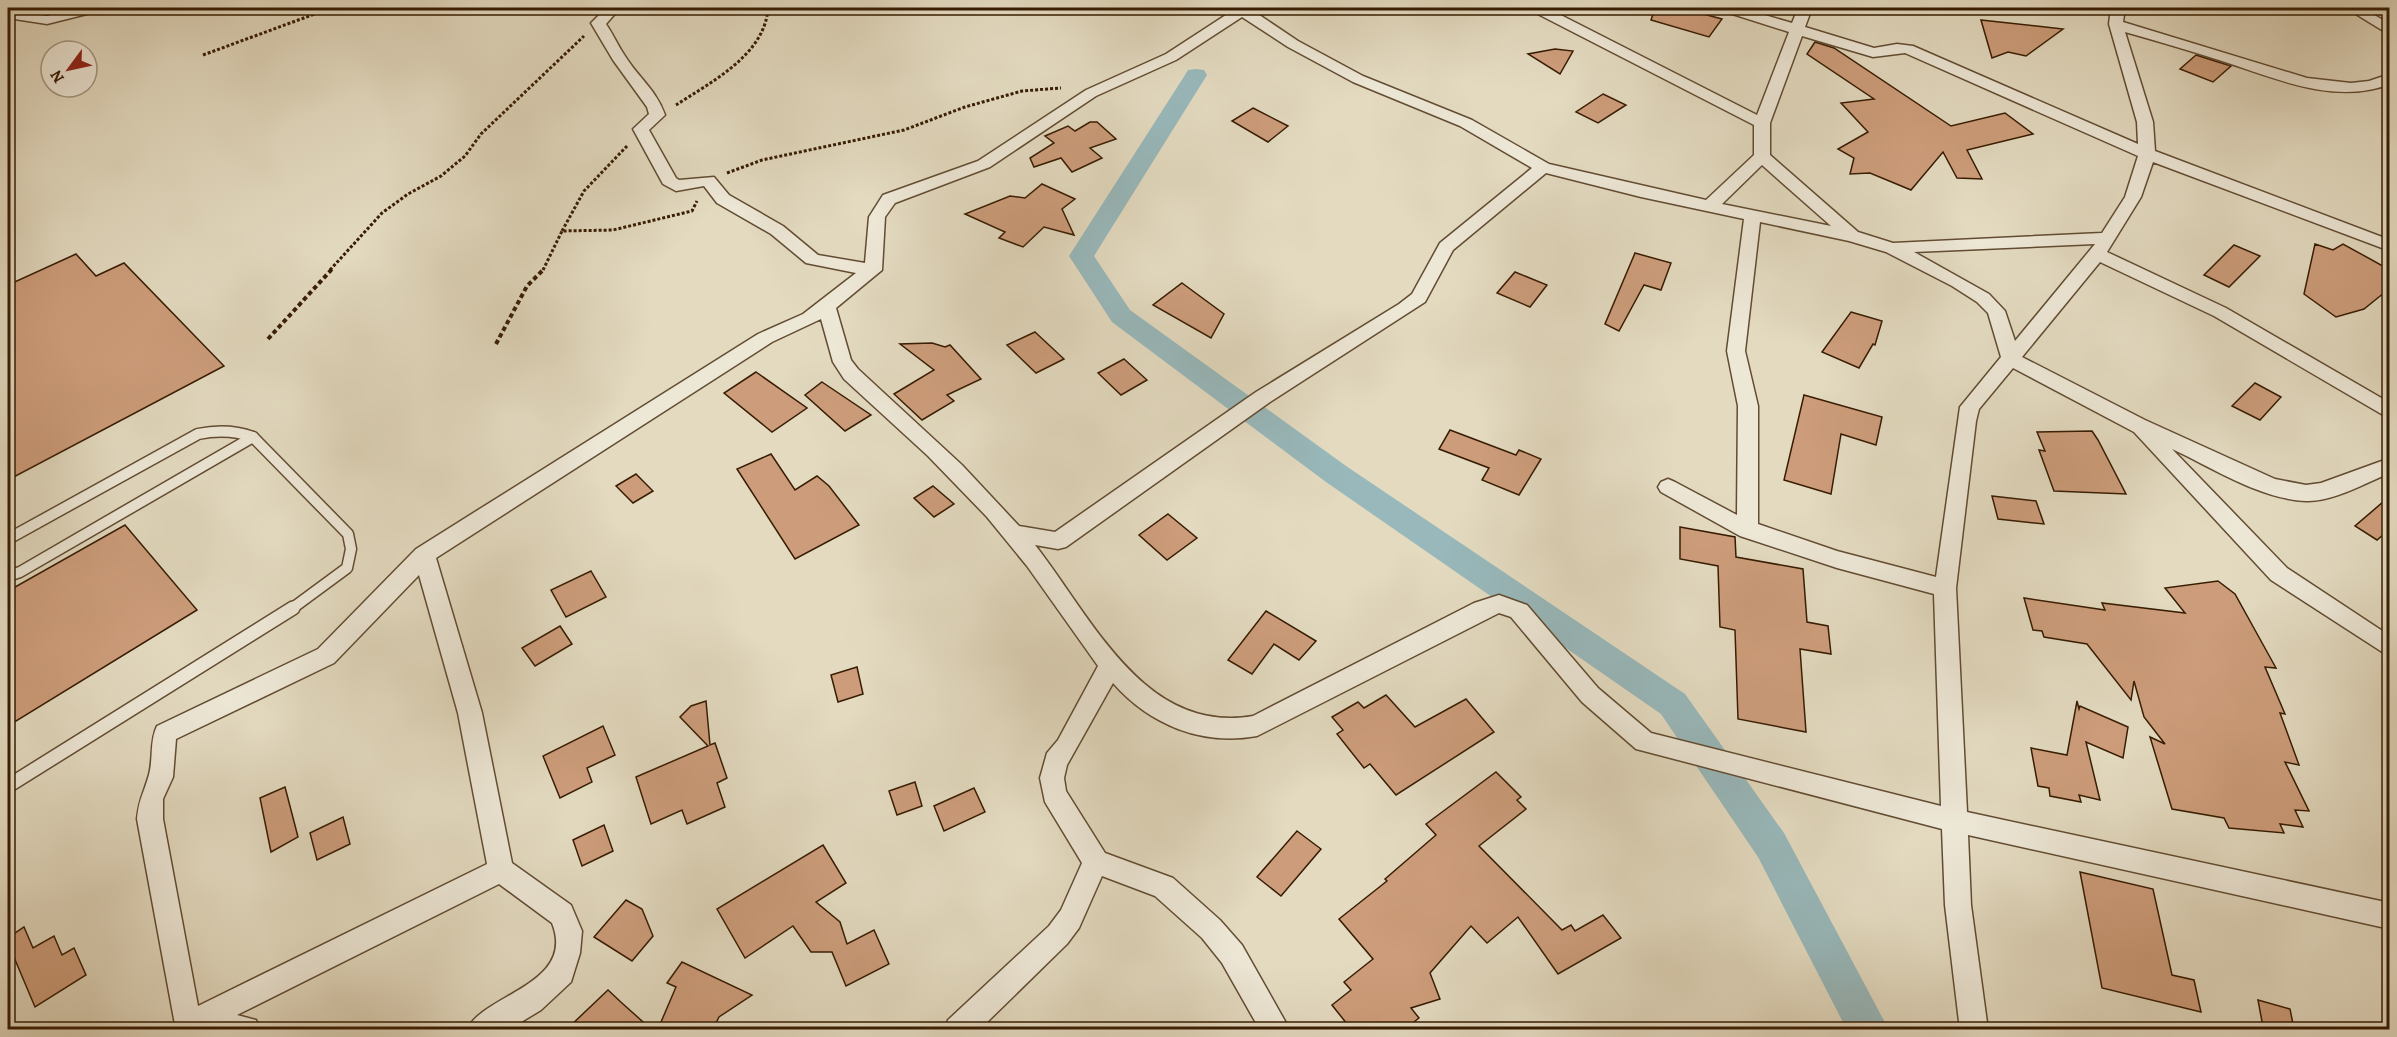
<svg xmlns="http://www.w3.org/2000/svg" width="2397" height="1037" viewBox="0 0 2397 1037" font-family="Alegreya,serif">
<rect width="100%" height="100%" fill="#e3dac0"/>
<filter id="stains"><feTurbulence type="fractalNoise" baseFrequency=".00333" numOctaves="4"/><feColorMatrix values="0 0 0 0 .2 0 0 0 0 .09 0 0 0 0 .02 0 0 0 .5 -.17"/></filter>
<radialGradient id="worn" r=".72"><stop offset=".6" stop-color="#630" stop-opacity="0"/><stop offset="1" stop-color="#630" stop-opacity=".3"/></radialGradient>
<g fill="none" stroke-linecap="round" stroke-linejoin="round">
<polygon fill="#98b8bb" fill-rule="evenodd" points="1196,69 1204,70 1207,75 1094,256 1130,310 1346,466 1685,694 1784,833 1889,1030 1847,1030 1758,857 1661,714 1326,482 1112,322 1069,256 1185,75 1188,70"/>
</g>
<g fill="#cd9d7b" stroke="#371c02" stroke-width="1.5">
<polygon points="1655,8 1681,8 1722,19 1709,37 1651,20"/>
<polygon points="1981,20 2063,29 2026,56 2008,52 1992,58"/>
<polygon points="1815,42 1834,48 1951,126 2005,113 2033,134 1967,150 1982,179 1957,178 1943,152 1911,190 1870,173 1850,174 1854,158 1838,149 1868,132 1841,103 1874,99 1807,54"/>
<polygon points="1555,49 1573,51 1560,74 1528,54"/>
<polygon points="2196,55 2218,62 2231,66 2213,82 2180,69"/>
<polygon points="1603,94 1626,105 1598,123 1576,112"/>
<polygon points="1253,108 1288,126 1268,142 1232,121"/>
<polygon points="1090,122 1097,122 1116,139 1090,148 1102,158 1072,172 1061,158 1034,167 1030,158 1054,143 1045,136 1068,126 1075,131"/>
<polygon points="1042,184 1075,199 1062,209 1074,235 1044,227 1023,247 999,238 1005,232 965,214 1010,196 1025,198"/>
<polygon points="2315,244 2333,250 2343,244 2390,270 2390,288 2364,309 2336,317 2304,294"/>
<polygon points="2234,245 2260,256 2229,287 2204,275"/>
<polygon points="1635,253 1671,263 1661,290 1644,285 1619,331 1605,324"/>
<polygon points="76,254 96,276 124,263 224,366 8,480 8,285"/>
<polygon points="1515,272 1547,285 1530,307 1497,293"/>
<polygon points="1182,283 1224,314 1211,338 1153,305"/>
<polygon points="1851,312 1882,321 1875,345 1873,344 1859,368 1822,352"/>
<polygon points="1035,332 1064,359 1036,373 1007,345"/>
<polygon points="932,343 945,347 950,345 981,379 947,395 954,401 922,420 894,394 934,370 900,344"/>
<polygon points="1124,359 1147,380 1121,395 1098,373"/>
<polygon points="756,372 807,408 772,432 724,393"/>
<polygon points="822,382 871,415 845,431 805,395"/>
<polygon points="2255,383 2281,397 2260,420 2232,406"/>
<polygon points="1804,395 1882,417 1876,445 1841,434 1831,494 1784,480"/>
<polygon points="1450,430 1516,455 1519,450 1541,459 1519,495 1482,480 1489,468 1439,449"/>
<polygon points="2092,431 2098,440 2126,494 2054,491 2039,450 2045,451 2037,432"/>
<polygon points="771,454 795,490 817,476 829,486 859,525 795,559 737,469"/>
<polygon points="636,474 653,491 633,503 616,486"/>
<polygon points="933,486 954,504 934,517 914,498"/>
<polygon points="1992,496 2036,501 2044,524 1998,519"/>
<polygon points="2390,496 2390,529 2377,540 2355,526"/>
<polygon points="1168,514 1197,538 1167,560 1139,535"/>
<polygon points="125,525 197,610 8,726 8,591"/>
<polygon points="1680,527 1735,537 1736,557 1803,569 1807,622 1828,626 1831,654 1800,649 1806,732 1738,719 1735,630 1720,627 1718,566 1680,559"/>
<polygon points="591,571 606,597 566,617 551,590"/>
<polygon points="2218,581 2235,594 2276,668 2265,667 2285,714 2280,713 2299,765 2285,762 2309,811 2295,810 2303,827 2280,824 2284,833 2229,828 2224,818 2172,809 2150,737 2165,744 2144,717 2134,681 2131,700 2087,644 2044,637 2042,631 2033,630 2024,598 2105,610 2102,603 2185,613 2165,588"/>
<polygon points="1266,611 1316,641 1299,660 1274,644 1252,674 1228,660"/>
<polygon points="560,626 572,644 535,666 522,648"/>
<polygon points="857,667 863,694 838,702 831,675"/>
<polygon points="1386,695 1415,727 1466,699 1494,732 1396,795 1370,764 1364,768 1337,734 1343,730 1332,717 1358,702 1364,708"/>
<polygon points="706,701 710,745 715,743 727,778 717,783 725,807 687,824 682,810 651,824 636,777 708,746 680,717 691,706"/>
<polygon points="2077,701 2079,709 2080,706 2128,727 2123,758 2086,742 2100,800 2079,795 2081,802 2050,796 2049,788 2038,786 2031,748 2067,755"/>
<polygon points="603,726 615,755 587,768 592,782 560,798 543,756"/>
<polygon points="1496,772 1521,797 1517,800 1526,809 1479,846 1562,930 1571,925 1575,931 1603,915 1621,938 1558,974 1518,917 1487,943 1471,926 1430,973 1440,999 1411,1008 1419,1018 1405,1029 1351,1029 1332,1005 1351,990 1344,982 1373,959 1339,919 1387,881 1385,879 1436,835 1426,824"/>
<polygon points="915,782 922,806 897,815 889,791"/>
<polygon points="285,787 298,837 271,852 260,798"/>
<polygon points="974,788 985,812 944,831 934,806"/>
<polygon points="343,817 350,844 317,860 310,833"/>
<polygon points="604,825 613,851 582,866 573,840"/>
<polygon points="1297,831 1321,849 1281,896 1257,877"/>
<polygon points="823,845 846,883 816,902 840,922 847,944 874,930 889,964 846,986 832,952 811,952 793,926 745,958 717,909"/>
<polygon points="2080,872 2153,889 2172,975 2194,980 2201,1012 2102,988"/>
<polygon points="626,900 642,909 653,936 632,961 594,937"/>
<polygon points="24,927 33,948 54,936 62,955 74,948 86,975 35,1007 8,943 8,938"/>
<polygon points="682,962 752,995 719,1017 713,1029 658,1029 676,987 667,983"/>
<polygon points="608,990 623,1004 651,1029 567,1029"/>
<polygon points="2258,1000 2290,1009 2294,1029 2263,1027"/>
</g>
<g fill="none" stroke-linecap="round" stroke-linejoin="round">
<defs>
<g id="lane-far1">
<path d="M8,539l190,-105c19,-4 36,-4 55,3l95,97 3,15 -4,19 -57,42"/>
<polyline points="8,576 20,572 253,437"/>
</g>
<polyline id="lane" points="8,786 293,608"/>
<g id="street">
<polygon points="79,8 101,8 99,11 47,24 8,18 8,10 47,16"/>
<path d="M606,8h14l-14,16c7,10 12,22 19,32 13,21 32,35 40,59l-16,15 27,48 3,2 35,-3 15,18 54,31 35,29 47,8 4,-46 14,-22 95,-34 108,-71 80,-36 66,-43 -2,-3h19l49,33 65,35 109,44 77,44 157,36 48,-45v-30l-222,-114 -2,-3h17l210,107 32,-83 -66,-21 -2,-3h20l51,15 6,-15h14l-7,19 69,21 23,-4 16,2 225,98 -1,-22 -28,-98 2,-16h14l-2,14 184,56 44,5 18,-2 21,-7v10c-56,22 -118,-7 -171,-24 -31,-10 -62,-19 -94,-28l28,90 2,29 235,89v11l-237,-89 -12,35 -34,55 119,56 164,95v16l-176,-103 -114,-54 -78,95 123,63 130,59 31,6 15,-2 69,-25v15c-25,10 -57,29 -84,28 -46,-2 -93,-33 -134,-52l115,119 103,68v21l-119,-77 -137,-148 -121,-64 -34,41 -3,12 -20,167 11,224 423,91v26l-422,-94 3,70 17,125h-28l-15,-125 -3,-76 -306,-80 -54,-47 -71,-85 -12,-4 -242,123c-55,10 -107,-11 -144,-53l-46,82 -3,13 2,13 39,62 68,25 47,42 22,25 48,85h-30l-38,-67 -20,-25 -47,-42 -53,-20 -23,52 -12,16 -88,86h-35l4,-10 101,-94 12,-16 21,-47 -37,-61 -5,-24 7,-25 11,-13 40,-74 -71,-100 -40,-49 -59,-61 -84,-77 -11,-17 -12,-43 -49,23 -336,216 46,155 30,150 59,42 11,26 -2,22 -9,29 -30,28 -33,20h-41c15,-36 110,-45 85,-107l-53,-39 -262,131 19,5 4,10h-84l-39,-211c2,-20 6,-24 11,-41 6,-17 1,-36 9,-52l161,-77 98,-100 342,-215 45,-20 53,-41 -50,-10 -35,-29 -54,-31 -13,-17 -28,5 -13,-7 -30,-55 16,-15 -2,-7 -34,-47 -22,-37zM1242,17l46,30 65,35 107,44 72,42 -92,75 -28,51 -13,10 -143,88 -201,140 -36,-6 -57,-61 -104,-96 -7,-9 -15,-52 46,-38 3,-53 10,-14 95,-36 106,-71 80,-36zM1802,36l71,21 32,-4 233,103 -13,41 -23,36 -209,10 -35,-11 -88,-77v-32zM1762,165l69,61 -109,-22zM1546,173l95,24 103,22 -17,132 11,55 -1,109 -62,-33 -7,-3 -7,3 -3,5 3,5 79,44 97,32 97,26 7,212 -290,-73 -53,-45 -71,-83 -28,-10 -25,8 -221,113c-109,19 -162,-100 -218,-171l23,4 8,-2 204,-145 155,-100 28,-52zM1760,222l89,19 37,11 66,34 25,16 11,11 13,44 -41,50 -24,170 -99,-26 -79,-27v-118l-13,-55zM2095,244l-80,97 -10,-30 -16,-17 -75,-42zM419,575l39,138 29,151 -289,142 -35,-187v-20l10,-22 3,-38 158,-76z"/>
<polygon points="2346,8 2362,8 2390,24 2390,35"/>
</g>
</defs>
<use href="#lane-far1" stroke="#624c32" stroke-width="13"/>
<use href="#lane" stroke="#624c32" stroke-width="16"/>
<use href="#street" stroke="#624c32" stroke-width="3"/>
<g stroke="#371c02" stroke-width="3" stroke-dasharray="3 2" stroke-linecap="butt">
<polyline points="203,55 331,8"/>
<path d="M676,105c35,-23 89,-50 92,-97"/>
<polyline points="727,173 762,160 904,130 965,107 1022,91 1061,88"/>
<polyline points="562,231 584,191 627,146"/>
<polyline points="330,270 382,213 408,194 441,176 465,156 481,134 584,36"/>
<polyline points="543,270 562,231 613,230 692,211 697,201"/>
</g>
<g stroke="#371c02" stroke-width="4" stroke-dasharray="4.5 3" stroke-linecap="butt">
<polyline points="268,339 332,269"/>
<polyline points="496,344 527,286 544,269"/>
</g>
<use href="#lane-far1" stroke="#ede7d6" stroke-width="10"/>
<use href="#lane" stroke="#ede7d6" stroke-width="13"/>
<use href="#street" fill="#ede7d6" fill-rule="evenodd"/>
</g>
<rect width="2397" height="1037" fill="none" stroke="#e3dac0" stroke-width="30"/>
<rect x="9" y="9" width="2379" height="1019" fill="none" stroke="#371c02" stroke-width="3"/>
<rect x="15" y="15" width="2367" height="1007" fill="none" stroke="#371c02" stroke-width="1.5"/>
<g transform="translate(69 69) rotate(237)"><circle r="28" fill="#ede7d6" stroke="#a49681" stroke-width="1.5"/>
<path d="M0-4.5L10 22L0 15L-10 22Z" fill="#8f2418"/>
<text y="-9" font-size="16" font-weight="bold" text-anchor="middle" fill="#371c02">N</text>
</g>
<rect width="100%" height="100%" filter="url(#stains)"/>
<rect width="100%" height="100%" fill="url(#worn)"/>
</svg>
